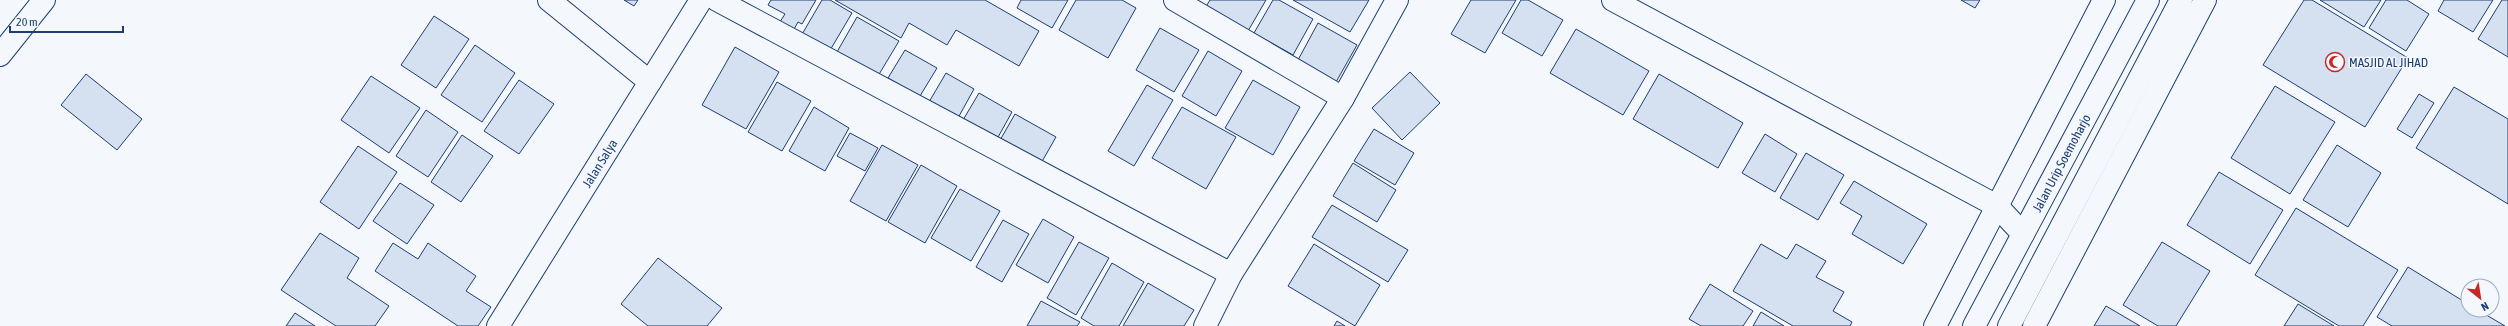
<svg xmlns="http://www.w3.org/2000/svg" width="2508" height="326" viewBox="0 0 2508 326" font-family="'Asap Condensed',sans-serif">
<rect width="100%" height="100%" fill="#f4f7fb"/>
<g fill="#d5e0f0" stroke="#1d3f73">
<polygon points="624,0 638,0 634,6"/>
<polygon points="771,0 816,0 802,24 798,22 792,33 778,25 785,14 768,5"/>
<polygon points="822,0 830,0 852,13 829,52 801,36"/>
<polygon points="835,0 985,0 1039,31 1019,66 956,30 947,45 909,23 901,38"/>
<polygon points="1021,0 1068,0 1052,28 1017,8"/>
<polygon points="1076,0 1122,0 1136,8 1108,58 1059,30"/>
<polygon points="1210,0 1266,0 1248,31 1205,8"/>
<polygon points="1273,0 1279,0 1313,19 1293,55 1254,33"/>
<polygon points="1293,0 1369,0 1350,32"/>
<polygon points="1471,0 1516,0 1485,53 1451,34"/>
<polygon points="1521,0 1528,0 1563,20 1542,56 1502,33"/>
<polygon points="1961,0 1980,0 1975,8"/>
<polygon points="2304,0 2312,0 2408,58 2365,127 2263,65"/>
<polygon points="2320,0 2381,0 2364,27"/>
<polygon points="2386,0 2407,0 2429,14 2406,51 2369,28"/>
<polygon points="2444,0 2493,0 2473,32 2438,11"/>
<polygon points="2502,0 2508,0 2508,57 2478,39"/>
<polygon points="434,16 469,39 436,88 401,65"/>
<polygon points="857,17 899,41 878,76 837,52"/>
<polygon points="1318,23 1357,45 1336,82 1298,60"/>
<polygon points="1160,28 1199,50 1174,92 1136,70"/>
<polygon points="1576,29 1649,71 1623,115 1550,73"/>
<polygon points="475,45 515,73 482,122 441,95"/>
<polygon points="735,47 779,72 746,129 702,105"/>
<polygon points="905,50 937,68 920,96 888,78"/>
<polygon points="1208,51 1242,71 1216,116 1182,96"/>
<polygon points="1410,72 1440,103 1402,140 1372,108"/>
<polygon points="946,73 974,89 958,118 929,102"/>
<polygon points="86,74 142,119 117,150 61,105"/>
<polygon points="1659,74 1743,123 1718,168 1633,119"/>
<polygon points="371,76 420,108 389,153 341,120"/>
<polygon points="519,80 554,104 519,154 484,131"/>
<polygon points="1253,80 1300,107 1273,155 1225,128"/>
<polygon points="777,82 811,101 782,151 748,132"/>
<polygon points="1147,85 1173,100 1134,166 1108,151"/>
<polygon points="2275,86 2335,122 2290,194 2231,158"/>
<polygon points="2454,87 2508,119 2508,204 2416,148"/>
<polygon points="979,93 1012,112 997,139 963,120"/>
<polygon points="2419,94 2434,103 2412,138 2397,129"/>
<polygon points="814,107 849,128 825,171 789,151"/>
<polygon points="1182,107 1236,137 1206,189 1152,158"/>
<polygon points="426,110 458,132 428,177 396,156"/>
<polygon points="1015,114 1056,137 1040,165 999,142"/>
<polygon points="1374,129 1414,153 1395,185 1354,161"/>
<polygon points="850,133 878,148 865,171 837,156"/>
<polygon points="1765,134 1797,154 1775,192 1742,173"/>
<polygon points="462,135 493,156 461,202 431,182"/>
<polygon points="882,145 918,165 886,221 850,201"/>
<polygon points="2337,145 2381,173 2348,227 2303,200"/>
<polygon points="358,146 397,172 359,229 320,202"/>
<polygon points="1806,153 1844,175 1818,220 1780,198"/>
<polygon points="1353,163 1396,190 1377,222 1333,196"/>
<polygon points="921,165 957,186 925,243 888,222"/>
<polygon points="2219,172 2283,210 2250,264 2187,225"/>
<polygon points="1854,181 1927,224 1903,264 1852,234 1862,216 1840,203"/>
<polygon points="400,183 434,205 407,244 373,221"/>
<polygon points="960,189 1000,211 971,261 931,238"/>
<polygon points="1332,205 1408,250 1388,282 1312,237"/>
<polygon points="2296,208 2398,270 2363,326 2339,326 2255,275"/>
<polygon points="1043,219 1074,237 1048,283 1016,265"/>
<polygon points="1003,220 1029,234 1002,282 976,267"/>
<polygon points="320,233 359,258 347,278 389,306 375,326 336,326 281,290"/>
<polygon points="1079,242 1109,258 1076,315 1047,298"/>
<polygon points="2162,242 2210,271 2176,326 2158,326 2123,305"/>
<polygon points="393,243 418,259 428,243 476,276 466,291 491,307 478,326 458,326 375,271"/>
<polygon points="1314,244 1380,285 1355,326 1288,286"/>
<polygon points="1761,244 1787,259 1796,244 1826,261 1816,277 1844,292 1833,311 1852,322 1850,326 1793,326 1733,291"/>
<polygon points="658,258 722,308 707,326 648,326 621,304"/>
<polygon points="1112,263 1144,282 1119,326 1094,326 1081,318"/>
<polygon points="2408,267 2468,304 2468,310 2478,310 2505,326 2392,326 2377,317"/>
<polygon points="1148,283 1194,310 1184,326 1123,326"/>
<polygon points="1710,284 1753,311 1743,326 1701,326 1689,319"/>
<polygon points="1041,301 1080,322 1077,326 1027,326"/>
<polygon points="2298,304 2334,326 2284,326"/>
<polygon points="2106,306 2140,326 2094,326"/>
<polygon points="1761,312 1784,326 1753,326"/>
<polygon points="295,313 315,326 286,326"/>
<polygon points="1337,321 1345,326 1334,326"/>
</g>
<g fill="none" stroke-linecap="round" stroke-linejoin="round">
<defs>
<g id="minor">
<polyline points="549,0 650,82"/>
<polyline points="717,0 1231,274"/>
<polyline points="1175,0 1343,98"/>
<polyline points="1613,0 1997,206 2023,234"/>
<polyline points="0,55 44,0"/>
<path id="s1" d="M498,326l203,-326"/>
<polyline points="1205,326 1231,274 1343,98 1397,0"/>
<polyline points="1935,326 2104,0"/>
<polyline points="2034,326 2205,0"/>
</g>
<g id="highway">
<path id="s2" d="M1974,326l174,-326"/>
<polyline points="2009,326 2181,0"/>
</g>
</defs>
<use href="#minor" stroke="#1d3f73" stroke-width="24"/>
<use href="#highway" stroke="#1d3f73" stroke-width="24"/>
<use href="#minor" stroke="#f4f7fb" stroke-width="22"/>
<use href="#highway" stroke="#f4f7fb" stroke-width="22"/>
</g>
<defs>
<symbol id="mosque-ring" viewBox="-11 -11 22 22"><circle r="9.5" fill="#f4f7fb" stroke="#c62828" stroke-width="1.5"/><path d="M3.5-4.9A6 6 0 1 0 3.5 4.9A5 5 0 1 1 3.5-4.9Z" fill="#c62828"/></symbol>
</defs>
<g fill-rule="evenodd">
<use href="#mosque-ring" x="2324" y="51" width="22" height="22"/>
</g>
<g text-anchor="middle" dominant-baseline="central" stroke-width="3" stroke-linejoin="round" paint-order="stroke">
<g font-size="13" fill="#1d3f73" stroke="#f4f7fb" text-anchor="start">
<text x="2349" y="62">MASJID AL JIHAD</text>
</g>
<g font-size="13" fill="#1d3f73" stroke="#f4f7fb">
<text stroke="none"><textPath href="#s1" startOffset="192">Jalan Salya</textPath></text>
<text stroke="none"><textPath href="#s2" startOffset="185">Jalan Urip Soemoharjo</textPath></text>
</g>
</g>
<g transform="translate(2480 298) rotate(150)"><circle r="19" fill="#f4f7fb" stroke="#9eadc5"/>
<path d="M0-3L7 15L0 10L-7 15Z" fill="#c62828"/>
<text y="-6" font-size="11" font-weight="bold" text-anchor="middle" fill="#1d3f73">N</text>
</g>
<path d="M10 26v6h113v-6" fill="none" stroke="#1d3f73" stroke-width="2"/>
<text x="16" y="26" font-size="12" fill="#1d3f73" stroke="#f4f7fb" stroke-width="3" paint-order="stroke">20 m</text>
</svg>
